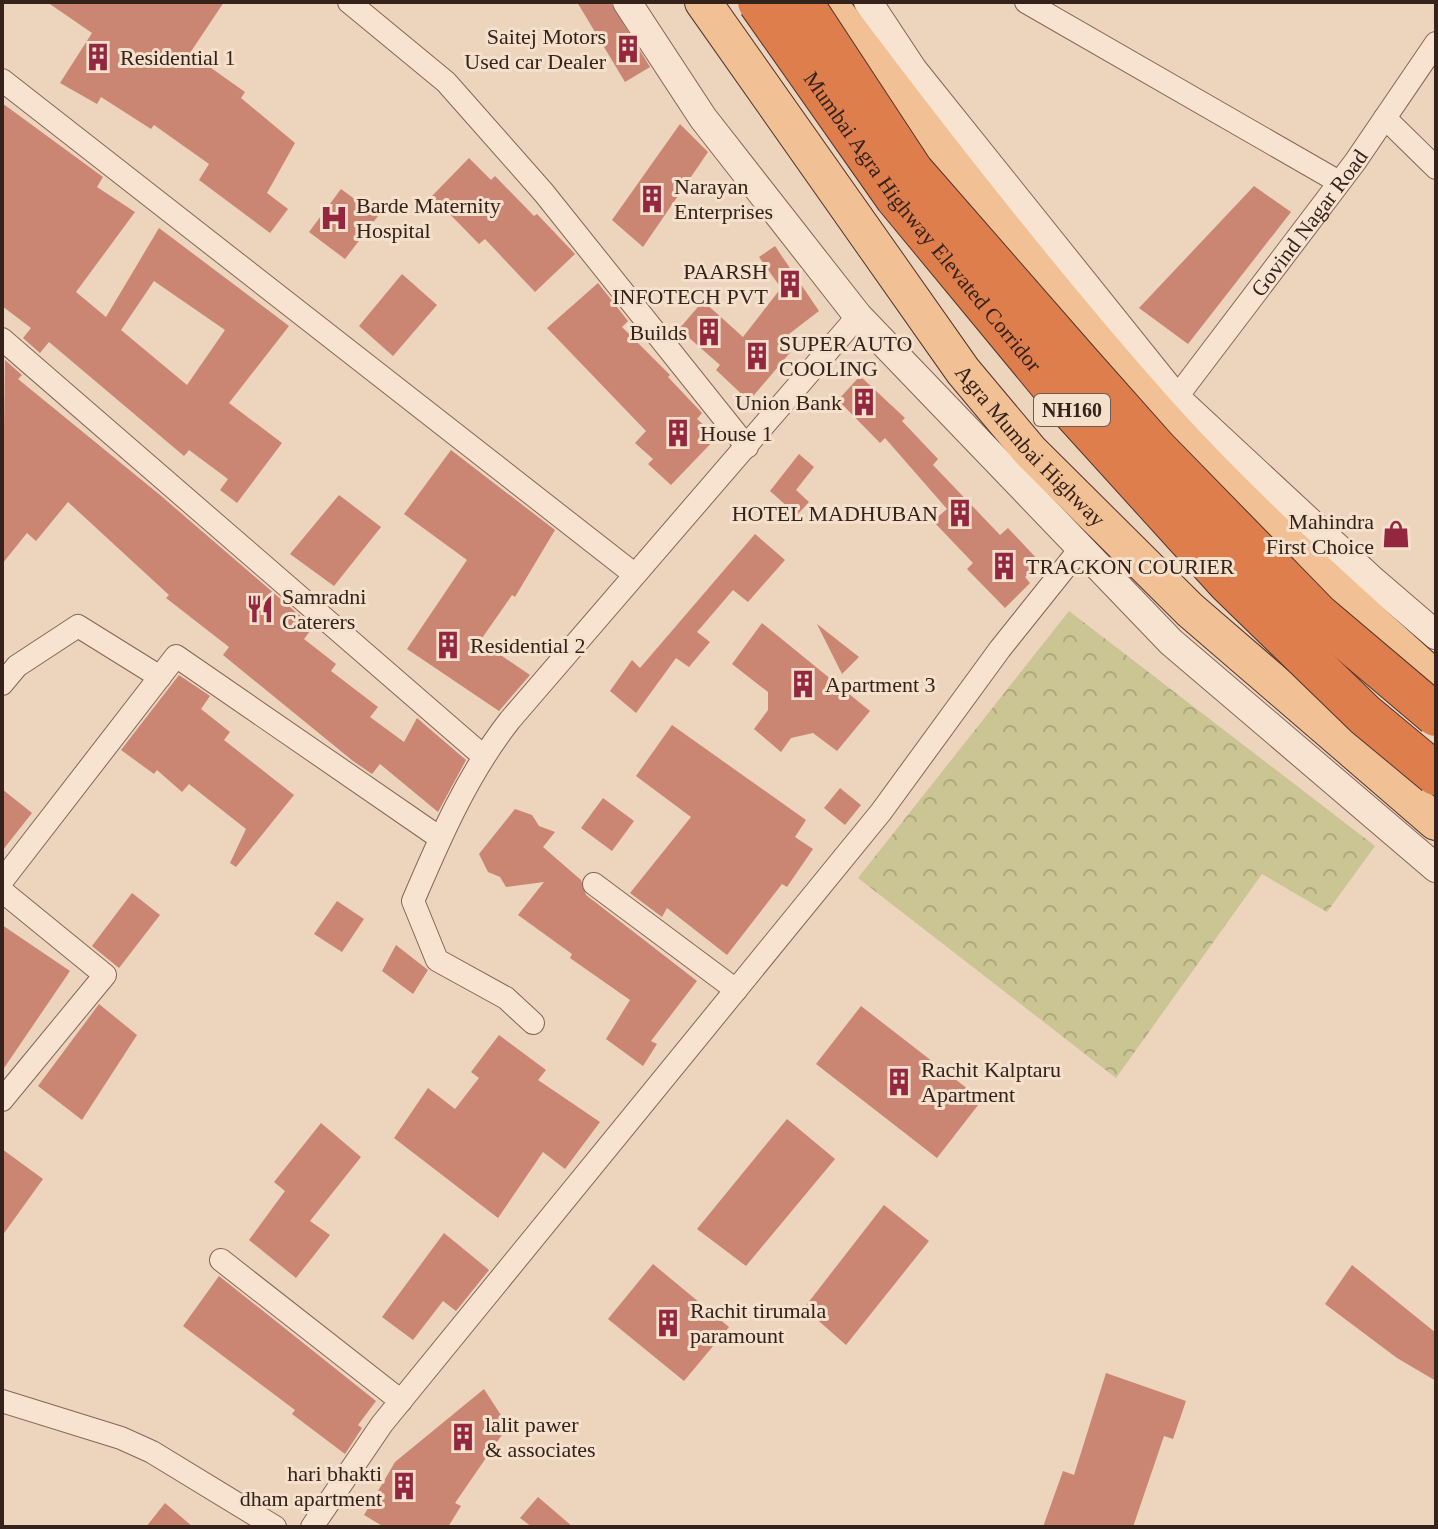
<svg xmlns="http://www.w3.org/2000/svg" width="1438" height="1529" viewBox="0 0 1438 1529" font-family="Georgia,serif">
<defs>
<pattern id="forest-crowns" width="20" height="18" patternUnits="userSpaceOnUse" patternTransform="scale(2)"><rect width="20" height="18" fill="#cac592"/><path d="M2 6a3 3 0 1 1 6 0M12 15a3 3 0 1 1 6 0" fill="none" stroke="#aea97d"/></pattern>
</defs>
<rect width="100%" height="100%" fill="#edd4bd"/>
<polygon fill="url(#forest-crowns)" points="1069,611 1375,846 1327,912 1262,874 1116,1078 858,878"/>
<g fill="#cb8573" fill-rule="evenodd">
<polygon points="47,2 224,2 190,53 245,92 241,98 295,143 267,193 288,209 270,233 199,180 209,164 154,125 151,129 101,97 97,104 60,83 92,33"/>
<polygon points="577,2 610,2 650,67 625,82"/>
<path d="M2,103l101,74 -6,10 38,25 -59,80 30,25 53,-89 130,98 -60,77 53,40 -45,60 -17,-13 8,-11 -39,-29 -5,6 -135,-114 -9,11 -17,-15 8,-10 -29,-22zM154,281l71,49 -38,55 -66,-55z"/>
<polygon points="680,124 708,152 643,247 612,220"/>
<polygon points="469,158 491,180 495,176 534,216 537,214 575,254 535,292 485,239 479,244 432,196"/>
<polygon points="1254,186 1291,212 1188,344 1139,308"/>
<polygon points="341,189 378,216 345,259 309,232"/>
<polygon points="775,246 819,311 789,334 799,342 749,401 716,370 720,365 679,329 703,301 743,337 781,288 759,257"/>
<polygon points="402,274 437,305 393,356 359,326"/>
<polygon points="598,283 628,321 622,327 670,375 668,377 702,413 697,419 717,437 671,485 648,464 653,459 635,443 646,431 547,328"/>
<polygon points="5,360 22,375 18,379 160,495 313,627 304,639 336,664 331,671 378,707 370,717 404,742 417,718 466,760 438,812 380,764 372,774 353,761 223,655 229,647 166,598 169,595 68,502 36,541 27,533 2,564"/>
<polygon points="860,376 905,418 902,421 938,459 933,465 1000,535 1008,528 1040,562 1025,577 1030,583 1005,608 967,569 973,563 933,521 947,509 885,438 880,443 838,400"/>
<polygon points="451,450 555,530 515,597 512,595 480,641 530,675 499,711 407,649 467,560 404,514"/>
<polygon points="799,454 814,467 796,490 809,502 797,515 770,491"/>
<polygon points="339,495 381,527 334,586 290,554"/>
<polygon points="755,534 785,560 748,602 733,590 697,632 710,642 689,667 676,658 636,713 610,691 632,660 640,668"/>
<polygon points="762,623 870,711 837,751 813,733 791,738 781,752 754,729 768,710 768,692 732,664"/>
<polygon points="817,624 859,657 842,674"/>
<polygon points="179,675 210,696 201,709 230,732 224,740 294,795 236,867 230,863 246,829 189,784 182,792 157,770 154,774 121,750"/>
<polygon points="672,725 806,820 795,837 813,849 787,887 782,884 727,955 667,908 662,917 630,893 691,817 636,776"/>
<polygon points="840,788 861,805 845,825 824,808"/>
<polygon points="2,789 32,813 2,851"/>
<polygon points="603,798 634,821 612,851 581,828"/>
<polygon points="515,809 532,815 539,826 555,832 543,847 581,880 586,895 697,981 651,1041 657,1044 643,1066 606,1039 630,1000 570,958 572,954 518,915 544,882 506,887 500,877 488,872 479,854"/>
<polygon points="132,893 160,915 119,968 92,946"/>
<polygon points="337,901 364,919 342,952 314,934"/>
<polygon points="2,925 70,971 2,1071"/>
<polygon points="396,945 428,970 413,994 382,971"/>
<polygon points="99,1004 137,1035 82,1120 38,1086"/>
<polygon points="861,1006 982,1100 937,1158 816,1064"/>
<polygon points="499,1035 546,1070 538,1080 600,1122 565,1169 543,1152 498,1218 394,1138 428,1088 455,1109 479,1078 471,1072"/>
<polygon points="787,1119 835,1159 746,1266 697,1229"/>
<polygon points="321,1123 361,1157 310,1221 330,1235 296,1278 249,1240 285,1191 274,1182"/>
<polygon points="2,1149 43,1179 2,1236"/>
<polygon points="884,1205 929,1241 846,1345 804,1308"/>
<polygon points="444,1233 489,1270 456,1311 443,1301 413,1340 382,1317"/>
<polygon points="653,1264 729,1327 684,1381 608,1319"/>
<polygon points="1352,1265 1436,1333 1436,1381 1397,1358 1325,1304"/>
<polygon points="219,1276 376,1401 358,1425 362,1428 345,1454 292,1414 295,1410 183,1326"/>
<polygon points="1106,1373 1186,1401 1173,1439 1164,1436 1133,1527 1043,1527 1063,1471 1074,1475"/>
<polygon points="484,1389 508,1426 455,1503 461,1506 448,1527 384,1527 364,1515 395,1462"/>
<polygon points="538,1497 573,1527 532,1527 520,1518"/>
<polygon points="165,1503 193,1527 146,1527"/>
</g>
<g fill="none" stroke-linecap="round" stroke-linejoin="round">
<defs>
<g id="minor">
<polyline points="349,2 446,82 544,193 747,447"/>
<polyline points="1026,2 1339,182"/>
<polyline points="2,80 634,574"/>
<polyline points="1385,118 1436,168"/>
<polyline points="2,339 482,755"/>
<path id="s1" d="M1176,398l179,-236 81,-119"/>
<polyline points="2,684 17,666 78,626 160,677"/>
<polyline points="2,881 176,656 440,838"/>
<polyline points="594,884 736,990"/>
<polyline points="2,891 105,975 2,1100"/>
<path d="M533,1023l-27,-25 -69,-38 -24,-59c27,-63 54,-126 97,-181l348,-404"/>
<polyline points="221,1260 401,1401"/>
<polyline points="2,1401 121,1438 152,1452 275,1527"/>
<polyline points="312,1527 382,1424 881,812 1000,649 1080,549"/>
</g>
<g id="tertiary">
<polyline points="627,2 703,118 858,316 1171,642 1436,868"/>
<polyline points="868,2 913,70 1176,398 1373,581 1436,635"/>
</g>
<g id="primary">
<path id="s2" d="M703,2l260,369 67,80 160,159 246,212"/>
<path d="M828,2c104,139 210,275 325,405 87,98 186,185 283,273"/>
</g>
</defs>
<use href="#minor" stroke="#856557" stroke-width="24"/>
<use href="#tertiary" stroke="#856557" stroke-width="30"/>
<use href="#primary" stroke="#52352b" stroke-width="38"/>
<use href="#minor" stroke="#f8e3d0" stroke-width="22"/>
<use href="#tertiary" stroke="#f8e3d0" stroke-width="28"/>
<use href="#primary" stroke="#f1c094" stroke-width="36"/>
<defs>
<g id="motorway-bridge">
<path id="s3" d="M759,2l137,195 176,213 156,172 137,133 71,59"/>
<polyline points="801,2 912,171 1077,360 1156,449 1318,615 1436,715"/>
</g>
</defs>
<use href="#motorway-bridge" stroke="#52352b" stroke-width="44" stroke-linecap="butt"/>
<use href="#motorway-bridge" stroke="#de7e4c" stroke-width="42"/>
</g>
<defs>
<symbol id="building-bare" viewBox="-9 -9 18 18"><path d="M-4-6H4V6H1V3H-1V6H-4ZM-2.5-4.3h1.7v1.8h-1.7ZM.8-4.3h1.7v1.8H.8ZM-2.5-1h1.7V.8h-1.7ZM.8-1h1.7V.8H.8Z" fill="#93273f" stroke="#f5e0cc" stroke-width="2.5" paint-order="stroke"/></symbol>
<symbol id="hospital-bare" viewBox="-9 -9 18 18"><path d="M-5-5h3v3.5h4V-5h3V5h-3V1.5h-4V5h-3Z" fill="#93273f" stroke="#f5e0cc" stroke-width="2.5" paint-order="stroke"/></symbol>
<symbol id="shop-bare" viewBox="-9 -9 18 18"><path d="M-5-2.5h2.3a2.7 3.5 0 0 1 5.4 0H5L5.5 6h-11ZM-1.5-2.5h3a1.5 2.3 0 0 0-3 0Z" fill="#93273f" stroke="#f5e0cc" stroke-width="2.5" paint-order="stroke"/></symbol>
<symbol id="restaurant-bare" viewBox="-9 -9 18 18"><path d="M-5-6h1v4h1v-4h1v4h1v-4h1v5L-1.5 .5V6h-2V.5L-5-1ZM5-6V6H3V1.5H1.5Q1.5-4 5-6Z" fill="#93273f" stroke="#f5e0cc" stroke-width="2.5" paint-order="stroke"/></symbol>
</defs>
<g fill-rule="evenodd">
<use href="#building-bare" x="608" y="29" width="40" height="40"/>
<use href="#building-bare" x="78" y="37" width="40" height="40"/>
<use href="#building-bare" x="632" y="179" width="40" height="40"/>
<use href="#hospital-bare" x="314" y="198" width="40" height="40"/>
<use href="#building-bare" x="770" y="264" width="40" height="40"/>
<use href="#building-bare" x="689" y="312" width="40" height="40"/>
<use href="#building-bare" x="737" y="336" width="40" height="40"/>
<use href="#building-bare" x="844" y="382" width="40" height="40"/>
<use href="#building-bare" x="658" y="413" width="40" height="40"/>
<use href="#building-bare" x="940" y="493" width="40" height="40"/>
<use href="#shop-bare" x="1376" y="514" width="40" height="40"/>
<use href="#building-bare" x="984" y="546" width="40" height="40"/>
<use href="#restaurant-bare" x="240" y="589" width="40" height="40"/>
<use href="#building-bare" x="428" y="625" width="40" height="40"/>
<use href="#building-bare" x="783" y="664" width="40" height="40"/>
<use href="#building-bare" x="879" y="1062" width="40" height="40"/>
<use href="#building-bare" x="648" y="1303" width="40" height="40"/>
<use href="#building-bare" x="443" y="1417" width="40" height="40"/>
<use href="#building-bare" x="384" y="1466" width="40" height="40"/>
</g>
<g text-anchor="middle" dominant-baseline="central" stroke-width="6" stroke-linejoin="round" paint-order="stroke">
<rect fill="#f5e0cc" stroke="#6e5b50" stroke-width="2" x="1034" y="394" width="76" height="32" rx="6"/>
<g font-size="20" font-weight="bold" fill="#34221b">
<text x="1072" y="410">NH160</text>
</g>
<g font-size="22" fill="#34221b" stroke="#f5e0cc" text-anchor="start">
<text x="606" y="36" text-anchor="end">Saitej Motors<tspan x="606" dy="25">Used car Dealer</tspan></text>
<text x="120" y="57">Residential 1</text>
<text x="674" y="186">Narayan<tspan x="674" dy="25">Enterprises</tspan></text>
<text x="356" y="205">Barde Maternity<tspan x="356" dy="25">Hospital</tspan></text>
<text x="768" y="271" text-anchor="end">PAARSH<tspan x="768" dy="25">INFOTECH PVT</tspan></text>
<text x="687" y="332" text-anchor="end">Builds</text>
<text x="779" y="343">SUPER AUTO<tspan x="779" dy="25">COOLING</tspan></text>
<text x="842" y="402" text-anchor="end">Union Bank</text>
<text x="700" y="433">House 1</text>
<text x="938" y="513" text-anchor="end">HOTEL MADHUBAN</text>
<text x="1374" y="521" text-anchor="end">Mahindra<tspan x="1374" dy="25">First Choice</tspan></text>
<text x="1026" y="566">TRACKON COURIER</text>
<text x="282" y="596">Samradni<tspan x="282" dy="25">Caterers</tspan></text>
<text x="470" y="645">Residential 2</text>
<text x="825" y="684">Apartment 3</text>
<text x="921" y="1069">Rachit Kalptaru<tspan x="921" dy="25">Apartment</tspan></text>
<text x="690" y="1310">Rachit tirumala<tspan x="690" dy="25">paramount</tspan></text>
<text x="485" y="1424">lalit pawer<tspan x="485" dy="25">&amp; associates</tspan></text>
<text x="382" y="1473" text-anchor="end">hari bhakti<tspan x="382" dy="25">dham apartment</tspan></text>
</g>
<g font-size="22" fill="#34221b" stroke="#f5e0cc">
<text stroke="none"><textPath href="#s3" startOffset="274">Mumbai Agra Highway Elevated Corridor</textPath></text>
<text stroke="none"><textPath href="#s1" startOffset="220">Govind Nagar Road</textPath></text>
<text stroke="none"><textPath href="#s2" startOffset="552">Agra Mumbai Highway</textPath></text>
</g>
</g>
<rect width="1438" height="1529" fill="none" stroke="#34221b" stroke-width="8"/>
</svg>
